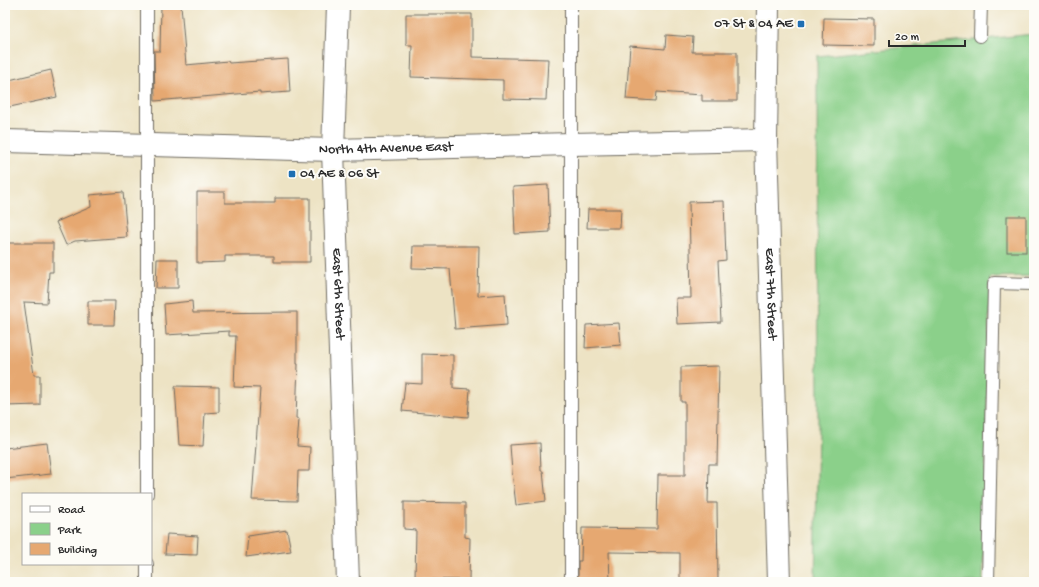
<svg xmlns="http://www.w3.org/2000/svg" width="1039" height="587" viewBox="0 0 1039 587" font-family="'Gochi Hand',sans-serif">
<rect width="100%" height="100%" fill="#fdfcf7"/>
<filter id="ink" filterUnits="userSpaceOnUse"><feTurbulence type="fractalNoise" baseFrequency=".025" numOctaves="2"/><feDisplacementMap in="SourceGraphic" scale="8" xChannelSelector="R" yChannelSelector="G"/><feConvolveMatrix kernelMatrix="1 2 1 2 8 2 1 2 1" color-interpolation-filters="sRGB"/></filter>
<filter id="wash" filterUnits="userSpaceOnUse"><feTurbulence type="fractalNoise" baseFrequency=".012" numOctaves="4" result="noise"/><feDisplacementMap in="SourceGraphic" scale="16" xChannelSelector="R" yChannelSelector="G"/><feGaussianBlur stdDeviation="0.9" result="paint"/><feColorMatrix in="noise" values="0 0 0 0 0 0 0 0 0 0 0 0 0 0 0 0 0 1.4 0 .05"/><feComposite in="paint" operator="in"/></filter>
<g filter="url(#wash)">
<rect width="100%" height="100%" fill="#ede3c4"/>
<polygon fill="#8bd08a" stroke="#5b7e5a" points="1034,34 1034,276 990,277 983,582 815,582 818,428 817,56"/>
<g id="blocks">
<g fill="#e6a871">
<polygon points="161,5 181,5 186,65 228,61 229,63 288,59 290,92 260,94 260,92 155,101 154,51 160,51"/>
<polygon points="406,14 472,14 472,57 548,59 546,100 503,99 503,80 411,77 412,45 406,45"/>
<polygon points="824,18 874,19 874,46 823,45"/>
<polygon points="666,35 693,37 692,52 737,52 737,101 702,101 702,95 657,92 656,101 626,99 630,46 665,49"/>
<polygon points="51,70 57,97 5,108 5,81"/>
<polygon points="548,185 550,232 515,234 513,187"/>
<polygon points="123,192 127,237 75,241 66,245 56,222 91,207 90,195"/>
<polygon points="197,192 225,192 225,203 275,203 275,198 310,198 310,262 274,262 274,256 225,256 225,262 197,263"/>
<polygon points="724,201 726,260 718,261 721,322 677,324 676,298 691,298 689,202"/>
<polygon points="588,209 621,209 620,228 587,228"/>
<rect x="1007" y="216" width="19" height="36"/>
<polygon points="5,243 53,243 53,272 49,272 47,303 24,302 34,375 40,375 40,405 5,406"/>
<polygon points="413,246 479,246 478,296 505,294 507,325 455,329 450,269 412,268"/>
<polygon points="157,259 178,259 178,288 156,288"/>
<polygon points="88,301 115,301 114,325 88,325"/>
<polygon points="192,301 193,313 297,312 297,364 298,364 296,418 299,419 297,446 310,447 309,471 298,471 297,501 252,500 260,388 234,387 236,336 229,336 229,331 166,335 164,304"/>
<polygon points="619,323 621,345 585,348 586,325"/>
<polygon points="422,354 453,355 453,388 470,389 468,417 402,411 405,383 422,384"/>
<polygon points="719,366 717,464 709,464 708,503 717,503 718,582 680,582 680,553 609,552 610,582 578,582 578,561 581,561 582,528 657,529 658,475 685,475 685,402 681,402 681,367"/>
<polygon points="175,386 219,387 219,412 205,413 203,446 179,445"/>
<polygon points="47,443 51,474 5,479 5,448"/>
<polygon points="540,443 541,471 543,471 546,501 516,505 512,472 510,445"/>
<polygon points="404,502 465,503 465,537 470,538 469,580 415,579 416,530 404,529"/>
<polygon points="287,530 291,551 246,557 248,536"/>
<polygon points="167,534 198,536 197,555 165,554"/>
</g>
</g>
</g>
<g filter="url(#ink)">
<use href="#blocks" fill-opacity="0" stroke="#6f6b61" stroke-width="1"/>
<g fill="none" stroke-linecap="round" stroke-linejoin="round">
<defs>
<g id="lane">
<polyline points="147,5 147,494"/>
<polyline points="571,5 571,582"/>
<polyline points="980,36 981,5"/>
<polyline points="147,564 147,582"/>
<polyline points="988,582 994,283 1034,284"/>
</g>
<g id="street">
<path id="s1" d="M338,5l-5,145 15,432"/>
<path id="s2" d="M5,141l328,9 238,-6 195,-4"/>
</g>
<g id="secondary">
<path id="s3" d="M768,5l-2,135 13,442"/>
</g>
</defs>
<use href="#lane" stroke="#6f6b61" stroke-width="14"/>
<use href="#street" stroke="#6f6b61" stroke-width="24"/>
<use href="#secondary" stroke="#6f6b61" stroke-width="24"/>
<use href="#lane" stroke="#fff" stroke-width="12"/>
<use href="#street" stroke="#fff" stroke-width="22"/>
<use href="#secondary" stroke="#fff" stroke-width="22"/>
</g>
</g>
<g fill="#1f6fb2" stroke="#fdfcf7" stroke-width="1.5">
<rect x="797" y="20" width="8" height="8" rx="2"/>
<rect x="288" y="170" width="8" height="8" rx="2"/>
</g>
<g text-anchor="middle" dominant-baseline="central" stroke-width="4" stroke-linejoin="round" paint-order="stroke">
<g font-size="14" fill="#2b2b2b" stroke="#fdfcf7" text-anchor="end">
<text x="793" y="24">07 St &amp; 04 AE</text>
<text x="300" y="174" text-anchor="start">04 AE &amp; 06 St</text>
</g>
<g font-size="14" fill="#2b2b2b" stroke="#fdfcf7">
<text stroke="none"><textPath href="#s2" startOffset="381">North 4th Avenue East</textPath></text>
<text stroke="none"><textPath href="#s1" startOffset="289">East 6th Street</textPath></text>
<text stroke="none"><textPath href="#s3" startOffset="289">East 7th Street</textPath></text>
</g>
</g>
<rect width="1039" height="587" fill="none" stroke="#fdfcf7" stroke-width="20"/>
<rect x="22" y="493" width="130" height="72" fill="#fdfcf7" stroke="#a9a8a5"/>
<rect x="30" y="506" width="20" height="6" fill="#ffffff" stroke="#a9a8a5"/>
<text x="58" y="513" font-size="12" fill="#2b2b2b">Road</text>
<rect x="30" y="523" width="20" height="12" fill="#8bd08a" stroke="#a9a8a5"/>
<text x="58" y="533" font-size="12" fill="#2b2b2b">Park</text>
<rect x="30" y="543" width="20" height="12" fill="#e6a871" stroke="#a9a8a5"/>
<text x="58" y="553" font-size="12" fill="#2b2b2b">Building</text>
<path d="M889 40v6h76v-6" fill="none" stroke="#2b2b2b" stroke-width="2"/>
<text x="895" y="40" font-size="12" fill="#2b2b2b" stroke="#fdfcf7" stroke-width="3" paint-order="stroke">20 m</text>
</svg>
